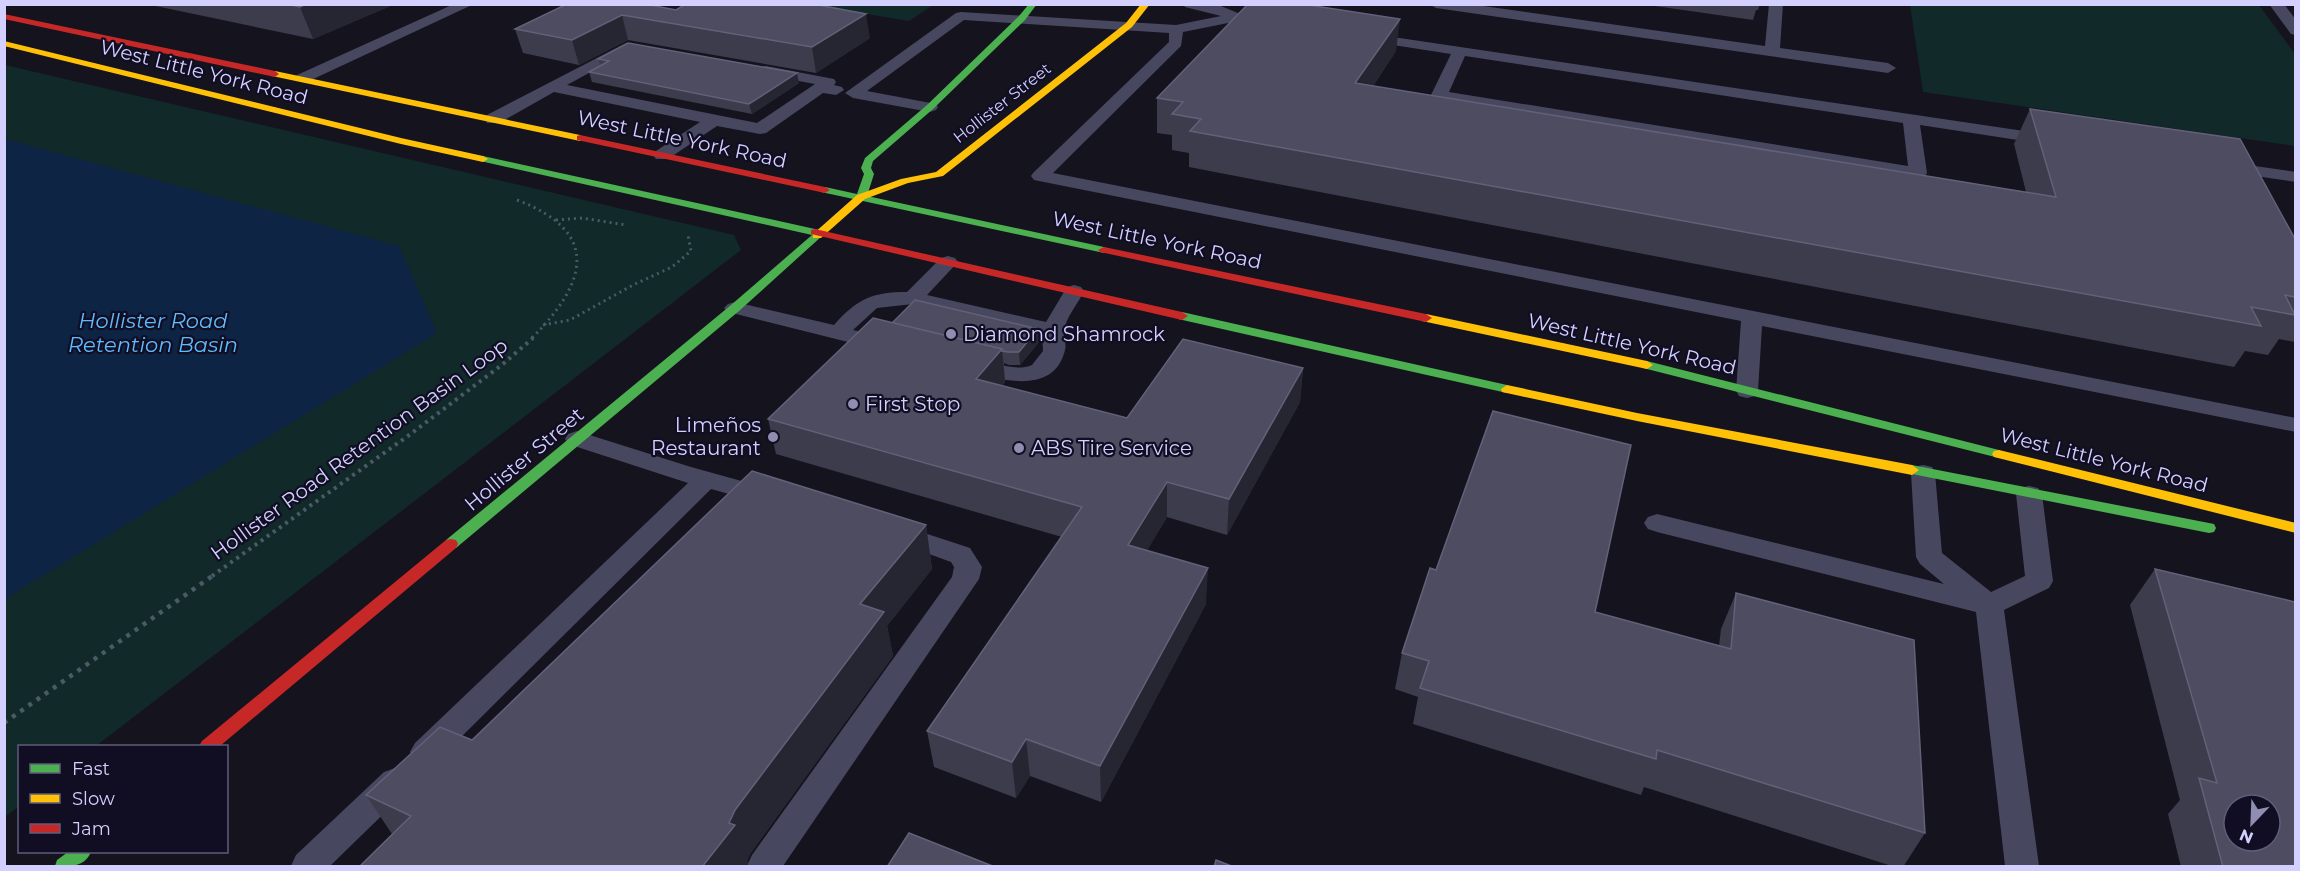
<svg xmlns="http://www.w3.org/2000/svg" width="2300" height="871" viewBox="0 0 2300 871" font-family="Montserrat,sans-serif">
<rect width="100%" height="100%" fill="#14131e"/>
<g fill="#112929">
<polygon points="811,5 933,5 909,21"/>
<polygon points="1910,5 2259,5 2295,54 2295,146 1923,92"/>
<polygon points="5,65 734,235 741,250 96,746 20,746 19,806 5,817"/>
</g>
<polygon fill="#0d2445" points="5,139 399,246 437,333 5,599"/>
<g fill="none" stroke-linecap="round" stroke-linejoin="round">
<g stroke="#4a5a66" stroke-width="3" stroke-dasharray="2 4" stroke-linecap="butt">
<path d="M517,200c86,33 69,84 14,139"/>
<polyline points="556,220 582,218 626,225"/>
<polyline points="543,325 570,320 633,285 672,267 691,251 688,235"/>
</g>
<polyline stroke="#4a5a66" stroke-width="4" stroke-dasharray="3 4.5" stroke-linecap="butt" points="212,576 412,433 503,364 533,338"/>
<polyline stroke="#4a5a66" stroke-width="4.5" stroke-dasharray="4 6" stroke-linecap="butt" points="4,723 215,574"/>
<g fill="#47485f" fill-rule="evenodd">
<polygon points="454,4 474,4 309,81 297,81 295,78 297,75"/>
<polygon points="1183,4 1216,4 1238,13 1272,19 1274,22 1267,26 1238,21 1183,32 1181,46 1053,173 2296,418 2296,432 1762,326 1758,391 1755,396 1747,398 1739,396 1736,391 1741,321 1034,180 1031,176 1034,172 1169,42 1169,33 964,20 867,91 936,104 938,107 936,110 930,112 853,98 845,93 956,13 961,12 1176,25 1221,16 1185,7"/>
<polygon points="1429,4 1469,4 1765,46 1769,4 1783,4 1780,48 1888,63 1896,68 1888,73 1436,8"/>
<polygon points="2269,4 2284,4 2296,20 2296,35 2291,34"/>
<path d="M1366,33l684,102 6,1 3,4 -3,4 -6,1 -130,-20 7,48 -3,4 -6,1 -485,-80 -2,-3 20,-41 -90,-14 -2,-3 2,-3zM1465,56l438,67 5,43 -459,-74z"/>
<polygon points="626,43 631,44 633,47 631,50 567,85 757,123 815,84 761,74 758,71 761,68 766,66 834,79 836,82 834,85 842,87 844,90 836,95 823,93 766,133 760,134 717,126 668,159 656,159 653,155 656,151 700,122 554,92 499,123 487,123 485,119 487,115"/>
<polygon points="2227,162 2296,172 2296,182 2221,171 2218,167 2221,163"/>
<path d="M948,256l7,2 3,4 -31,33 119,27 21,-35 7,-2 7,2 3,4c-6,13 -19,27 -20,41 -1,6 3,12 1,18 -11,47 -68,29 -100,21l-3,-5 3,-5c22,-5 45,13 67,4l11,-14 -1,-17 -129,-30 -36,4 -24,22 39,9 3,5 -3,5 -8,2 -156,-39 -4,-4 4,-4 7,-2 99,23c23,-26 38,-33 73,-33l34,-34z"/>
<polygon points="577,431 691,467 774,490 778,496 774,502 765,504 711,489 437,761 426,765 415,761 410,752 415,743 688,483 568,444 565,439 568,434"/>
<polygon points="1923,465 1932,467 1935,473 1942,553 1991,592 2025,576 2016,494 2020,488 2029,486 2038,488 2042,494 2053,581 2049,588 2004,610 2039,866 2005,866 1976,612 1657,532 1648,529 1644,523 1648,517 1657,514 1944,584 1920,564 1916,557 1911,473 1914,467"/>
<polygon points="897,524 970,548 982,567 979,579 783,866 747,866 752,855 952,577 954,567 951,562 888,539 884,533 888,527"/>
<polygon points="395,768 406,772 411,782 406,792 330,866 291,866 296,855 384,772"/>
</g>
<g fill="#4caf50" fill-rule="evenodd">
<polygon points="1029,4 1037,4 1025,20 933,109 873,161 871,168 874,174 867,196 1104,247 1110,250 1108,252 1104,253 821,192 821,188 825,187 857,194 864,174 861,168 865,158 927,105 1019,16"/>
<polygon points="483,156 815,229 819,230 822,236 739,311 456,548 446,548 444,544 446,540 731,305 812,235 480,161 480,157"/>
<polygon points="1182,312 1507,385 1513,389 1507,393 1178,319 1176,316 1178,313"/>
<polygon points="1647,361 1999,450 2006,454 1999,458 1643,368 1641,365 1643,362"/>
<polygon points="1912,465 2209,523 2214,524 2216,528 2214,532 2209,533 1907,473 1905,470 1907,467"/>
<path d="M68,852h23c-7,16 -21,14 -36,14l2,-6z"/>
</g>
<g fill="#ffc107" fill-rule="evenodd">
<polygon points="1141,4 1150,4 1132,27 943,176 908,183 865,199 821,238 813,238 813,234 857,195 901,179 936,172 1126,23"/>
<polygon points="4,41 401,138 483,156 488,159 483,162 401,144 4,46"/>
<polygon points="275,71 580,135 585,138 580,141 272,76 271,74"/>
<polygon points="1426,314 1647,361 1653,365 1647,369 1422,321 1420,318"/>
<polygon points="1507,385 1637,413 1912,465 1919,470 1912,475 1637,421 1502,392 1501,389"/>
<polygon points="1999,450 2296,523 2296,533 1994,457 1992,454 1994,451"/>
</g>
<g fill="#c62828" fill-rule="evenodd">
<polygon points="4,14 275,71 279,74 275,77 4,19"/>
<polygon points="580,135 825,187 830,190 825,193 577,140 577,136"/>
<polygon points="815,229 1182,312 1188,316 1182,320 811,234 811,230"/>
<polygon points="1104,247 1426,314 1432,318 1426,322 1100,252 1098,250"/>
<polygon points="451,539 456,540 458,544 456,548 220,746 199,746 202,741 446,540"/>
</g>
</g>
<g fill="#3d3c4d">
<polygon points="146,4 395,4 313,39"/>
<polygon points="567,4 676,10 870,38 816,73 628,40 579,65 523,53 515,29"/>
<polygon points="1641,4 1760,4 1758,10 1756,10 1753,20"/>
<polygon points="1396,51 1373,86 2026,192 2014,144 2030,109 2295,239 2295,342 2279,339 2268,355 2245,351 2234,367 1189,167 1189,153 1172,150 1172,135 1157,133 1157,98"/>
<polygon points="598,59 799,83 752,114 592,82 589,72 600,65"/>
<polygon points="892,323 1039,342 1020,365 1009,365 1004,363 1005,382 1002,386 1127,418 1303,368 1300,402 1227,535 1167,517 1147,550 1206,604 1101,802 1030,776 1016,798 934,767 927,731 1062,537 776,454 768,419"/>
<polygon points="926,525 932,569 887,626 893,656 750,854 747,861 749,867 359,867 392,834 366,795 472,740"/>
<polygon points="2155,569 2295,867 2181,867 2168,814 2180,800 2130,605"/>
<polygon points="1436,570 1719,646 1721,629 1736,593 1925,833 1903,867 1895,867 1644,787 1641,795 1413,724 1418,697 1395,689 1402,653"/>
</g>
<g fill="#262532">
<polygon points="306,4 395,4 313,39 300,7"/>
<polygon points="866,14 870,38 816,73 812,47"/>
<polygon points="622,15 628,40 579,65 572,40"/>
<polygon points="1400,19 1396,51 1352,117 1355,83"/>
<polygon points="797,73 799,83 752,114 749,104"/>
<polygon points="1038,329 1039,342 1020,365 1019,352"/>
<polygon points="1002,349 1005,382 980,413 976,379"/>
<polygon points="1303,368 1300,402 1227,535 1229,499"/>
<polygon points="1167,482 1167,517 1129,581 1128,545"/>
<polygon points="926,525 932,569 887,626 893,656 750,854 747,861 749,867 702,867 860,604"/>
<polygon points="1208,568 1206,604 1101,802 1100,766"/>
<polygon points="1026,739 1030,776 1016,798 1012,762"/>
</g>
<g fill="#4d4c60" stroke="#626179" stroke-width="1.5" fill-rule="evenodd">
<polygon points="287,4 306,4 300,7"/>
<polygon points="567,4 645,4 676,10 686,4 813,4 866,14 812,47 622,15 572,40 515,29"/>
<polygon points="1248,4 1302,4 1400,19 1355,83 2056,197 2030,109 2240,139 2295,239 2295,297 2285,295 2295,315 2251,307 2261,326 1190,131 1201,119 1172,114 1183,102 1157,98"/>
<polygon points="628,43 797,73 749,104 589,72 609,61 598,59"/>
<polygon points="915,300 1038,329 1019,352 1008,352 1002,351 1002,349 892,323"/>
<polygon points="873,318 1002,349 976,379 1127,418 1183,339 1303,368 1229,499 1167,482 1128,545 1208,568 1100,766 1026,739 1012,762 927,731 1082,507 768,419"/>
<polygon points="1493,411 1631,445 1595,612 1731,649 1736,593 1914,640 1925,833 1657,750 1656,759 1420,688 1429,661 1402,653 1430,568 1436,570"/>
<polygon points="752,471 926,525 860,604 884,612 735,810 729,823 735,825 702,867 359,867 411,816 366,795 440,727 472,740"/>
<path d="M2155,569l140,33v265h-72l-24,-89 18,5zM2234,805h36v36h-36z"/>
<polygon points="909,833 995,867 887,867"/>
<polygon points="1216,860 1234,867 1214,867"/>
</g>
<g fill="#908eb0" stroke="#110e23" stroke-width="2">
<circle cx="951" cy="334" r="6"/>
<circle cx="853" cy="404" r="6"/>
<circle cx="773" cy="437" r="6"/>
<circle cx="1019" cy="448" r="6"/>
</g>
<g text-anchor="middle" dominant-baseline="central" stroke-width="4.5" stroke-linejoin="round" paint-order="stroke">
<g font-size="16" fill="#d3d0ff" stroke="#110e23">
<text transform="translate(1002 103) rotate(-38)">Hollister Street</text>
</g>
<g font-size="20" fill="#d3d0ff" stroke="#110e23">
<text transform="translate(204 72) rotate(14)">West Little York Road</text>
<text transform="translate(682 139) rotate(12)">West Little York Road</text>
<text transform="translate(1157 240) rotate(12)">West Little York Road</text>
<text transform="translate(1632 344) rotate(13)">West Little York Road</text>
<text transform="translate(359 449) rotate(-36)">Hollister Road Retention Basin Loop</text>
<text transform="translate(524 459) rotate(-40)">Hollister Street</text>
<text transform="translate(2104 460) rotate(14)">West Little York Road</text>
</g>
<g font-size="20" fill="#d3d0ff" stroke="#110e23" text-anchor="start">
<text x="963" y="334">Diamond Shamrock</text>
<text x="865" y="404">First Stop</text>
<text x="761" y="425" text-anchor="end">Limeños<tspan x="761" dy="23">Restaurant</tspan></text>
<text x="1031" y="448">ABS Tire Service</text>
</g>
<g font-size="21" font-style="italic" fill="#5ebbff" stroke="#110e23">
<text x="153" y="320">Hollister Road<tspan x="153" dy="24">Retention Basin</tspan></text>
</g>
</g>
<rect width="2300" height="871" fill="none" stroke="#d3d0ff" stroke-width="12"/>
<rect x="18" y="745" width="210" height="108" fill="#110e23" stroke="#5f5c7b" stroke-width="1.5"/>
<rect x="30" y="764" width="30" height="9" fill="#4caf50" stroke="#5f5c7b" stroke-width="1.5"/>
<text x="72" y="775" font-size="18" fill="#d3d0ff">Fast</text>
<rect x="30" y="794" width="30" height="9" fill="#ffc107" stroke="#5f5c7b" stroke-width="1.5"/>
<text x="72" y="805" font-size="18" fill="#d3d0ff">Slow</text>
<rect x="30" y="824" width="30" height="9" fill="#c62828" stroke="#5f5c7b" stroke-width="1.5"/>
<text x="72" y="835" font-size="18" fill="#d3d0ff">Jam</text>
<g transform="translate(2252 823) rotate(203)"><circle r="28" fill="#110e23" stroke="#5f5c7b" stroke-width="1.5"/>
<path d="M0-4.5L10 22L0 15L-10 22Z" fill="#908eb0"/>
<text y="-9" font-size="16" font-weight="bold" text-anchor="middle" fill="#d3d0ff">N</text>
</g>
</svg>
